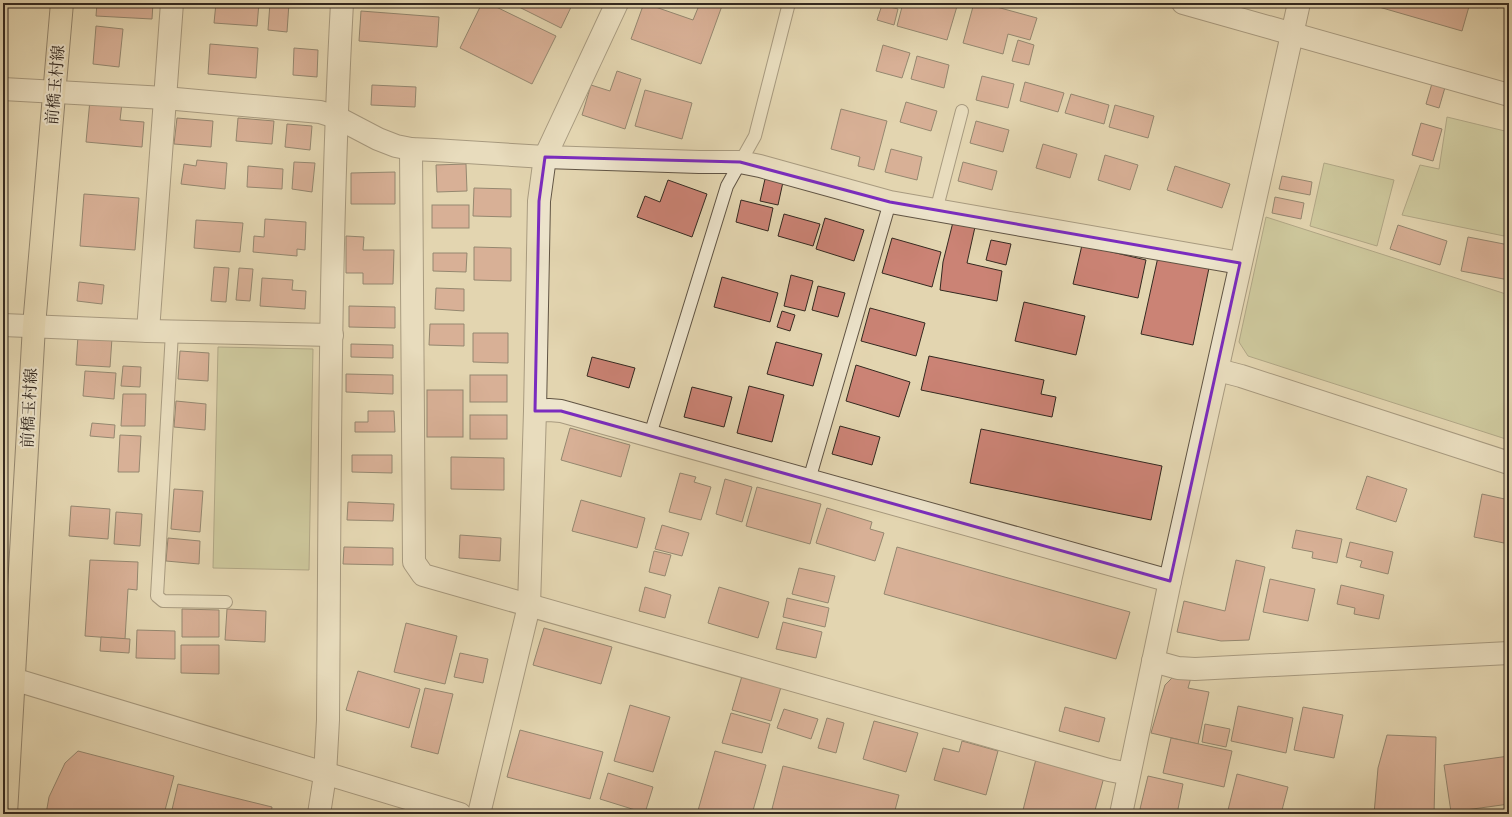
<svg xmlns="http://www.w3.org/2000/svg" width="1512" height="817" viewBox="0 0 1512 817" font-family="'IM FELL Great Primer','Noto Serif JP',serif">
<rect width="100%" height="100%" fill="#e3d5b0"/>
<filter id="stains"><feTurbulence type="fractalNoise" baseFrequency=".005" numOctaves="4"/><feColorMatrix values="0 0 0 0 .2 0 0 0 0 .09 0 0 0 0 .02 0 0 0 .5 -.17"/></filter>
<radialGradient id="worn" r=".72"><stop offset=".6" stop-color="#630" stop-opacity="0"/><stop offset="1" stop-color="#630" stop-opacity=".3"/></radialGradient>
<g fill="#b6bc8a" stroke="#757255">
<polygon points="1447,117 1509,132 1509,237 1402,215 1420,165 1439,169"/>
<polygon points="1324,163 1394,180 1377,246 1310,226"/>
<polygon points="1266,217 1509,295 1509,440 1248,356 1239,342"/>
<polygon points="218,347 313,349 309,570 213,568"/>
</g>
<g fill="#cb8375" stroke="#342920">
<polygon points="97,3 153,3 152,19 96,16"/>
<polygon points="216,3 259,3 257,26 214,23"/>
<polygon points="270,3 289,3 287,32 268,30"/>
<polygon points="482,3 488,3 556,36 532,84 460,48"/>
<polygon points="511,3 573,3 561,28"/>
<polygon points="644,3 693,20 700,3 723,3 701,64 631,39"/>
<polygon points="903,3 958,3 947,40 897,26"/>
<polygon points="974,3 982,3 1037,18 1030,40 1008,34 1003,54 963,43"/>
<polygon points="1365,3 1470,3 1462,31"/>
<polygon points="1480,3 1500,3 1498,8"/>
<polygon points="882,5 898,9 894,25 877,20"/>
<polygon points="361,11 439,17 437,47 359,41"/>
<polygon points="96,26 123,29 119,67 93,64"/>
<polygon points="1018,40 1034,45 1029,65 1012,61"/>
<polygon points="210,44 258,48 256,78 208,74"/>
<polygon points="883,45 910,53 902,78 876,71"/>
<polygon points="294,48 318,50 317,77 293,75"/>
<polygon points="917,56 949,65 944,88 911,79"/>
<polygon points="617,71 641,79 625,129 582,115 591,85 610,91"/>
<polygon points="982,76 1014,84 1008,108 976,100"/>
<polygon points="1433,80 1446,84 1439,108 1426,104"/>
<polygon points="1025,82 1064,93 1058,112 1020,101"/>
<polygon points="372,85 416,87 415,107 371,105"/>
<polygon points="645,90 692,103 682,139 635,126"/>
<polygon points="1071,94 1109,105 1104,124 1065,113"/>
<polygon points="90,100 122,103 120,120 144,122 142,147 86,142"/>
<polygon points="906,102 937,111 931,131 900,122"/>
<polygon points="1115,105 1154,116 1148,138 1109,127"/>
<polygon points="841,109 887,121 874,170 858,166 860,157 831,149"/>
<polygon points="177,118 213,121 211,147 174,144"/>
<polygon points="238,118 274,121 272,144 236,141"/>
<polygon points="976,121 1009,130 1003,152 970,143"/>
<polygon points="1421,123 1442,129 1433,161 1412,155"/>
<polygon points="287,124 312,126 310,150 285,147"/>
<polygon points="1043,144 1077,154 1070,178 1036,168"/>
<polygon points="891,149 922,157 917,180 885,172"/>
<polygon points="1105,155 1138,165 1130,190 1098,180"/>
<polygon points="197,160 227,163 225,189 181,184 184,164 196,166"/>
<polygon points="294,162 315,163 312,192 292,189"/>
<polygon points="963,162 997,171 992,190 958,181"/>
<polygon points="466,164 467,191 437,192 436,165"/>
<polygon points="248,166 283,169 282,189 247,187"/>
<polygon points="1175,166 1230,184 1222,208 1167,190"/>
<polygon points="395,172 395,204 351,204 351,173"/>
<polygon points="1282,176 1312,182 1310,195 1279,189"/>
<polygon points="765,179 783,182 778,205 760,201"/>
<polygon points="668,180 707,194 692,237 637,217 645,196 660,202"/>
<polygon points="474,188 511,189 511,217 473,216"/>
<polygon points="84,194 139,198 135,250 80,246"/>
<polygon points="1275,197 1304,203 1301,219 1272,213"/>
<polygon points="741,200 773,208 768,231 736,222"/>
<rect x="432" y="205" width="37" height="23"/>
<polygon points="784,214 820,224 813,246 778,236"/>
<polygon points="825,218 864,230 854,261 816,249"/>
<polygon points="265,219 306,222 305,250 297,249 297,256 253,252 254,236 264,237"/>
<polygon points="196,220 243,223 240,252 194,248"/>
<polygon points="953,222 975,227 967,263 1002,271 997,301 940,290 943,262"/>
<polygon points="1398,225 1447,241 1440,265 1390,249"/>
<polygon points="346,236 364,237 363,250 394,250 393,284 363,284 363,273 346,273"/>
<polygon points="1468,237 1509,245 1509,280 1461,271"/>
<polygon points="892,238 941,252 932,287 882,273"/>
<polygon points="991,240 1011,244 1006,265 986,260"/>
<polygon points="1082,245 1146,260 1138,298 1073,284"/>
<polygon points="474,247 511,248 511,281 474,280"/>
<polygon points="433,253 467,253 466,272 433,271"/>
<polygon points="1158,257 1209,268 1193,345 1141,334"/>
<polygon points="214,267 229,268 226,302 211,301"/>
<polygon points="239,268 253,269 250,301 236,300"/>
<polygon points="791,275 813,281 805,311 784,306"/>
<polygon points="722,277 778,293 770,322 714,307"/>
<polygon points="262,278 293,280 292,290 306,291 305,309 260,306"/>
<polygon points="79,282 104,285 102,304 77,301"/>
<polygon points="818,286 845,293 838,317 812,310"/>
<polygon points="436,288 464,289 464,311 435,309"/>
<polygon points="1024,302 1085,316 1076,355 1015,341"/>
<polygon points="349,306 395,307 395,328 349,327"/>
<polygon points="870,308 925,323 916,356 861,341"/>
<polygon points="782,311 795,315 790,331 777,327"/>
<polygon points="430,324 464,324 464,346 429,345"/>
<polygon points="473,333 508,333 508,363 473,362"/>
<polygon points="78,336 112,338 110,367 76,365"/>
<polygon points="776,342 822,354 813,386 767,374"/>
<polygon points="351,344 393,345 393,358 351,357"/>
<polygon points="180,351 209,353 208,381 178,379"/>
<polygon points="929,356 1044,380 1041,394 1056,397 1052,417 921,390"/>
<polygon points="592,357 635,368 629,388 587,376"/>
<polygon points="856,365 910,382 899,417 846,401"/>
<polygon points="123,366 141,367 140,387 121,386"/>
<polygon points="85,371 116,373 114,399 83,396"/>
<polygon points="346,374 393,375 393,394 346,392"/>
<rect x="470" y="375" width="37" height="27"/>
<polygon points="749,386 784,395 772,442 737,433"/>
<polygon points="692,387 732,397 724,427 684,417"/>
<rect x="427" y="390" width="36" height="47"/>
<polygon points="123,394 146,394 145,426 121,426"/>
<polygon points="176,401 206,404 205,430 174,427"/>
<polygon points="368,411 394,411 395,432 355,432 355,422 368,422"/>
<rect x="470" y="415" width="37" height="24"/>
<polygon points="92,423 115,425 114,438 90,436"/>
<polygon points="840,426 880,437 872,465 832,454"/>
<polygon points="570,428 630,445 621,477 561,460"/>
<polygon points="981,429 1162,466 1151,520 970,483"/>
<polygon points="120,435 141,436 139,472 118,472"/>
<polygon points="352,455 392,455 392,473 352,472"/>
<polygon points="451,457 504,458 504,490 451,489"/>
<polygon points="680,473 696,477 694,482 711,487 701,520 669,512"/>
<polygon points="1367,476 1407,489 1396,522 1356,509"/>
<polygon points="725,479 752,487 742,522 716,514"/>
<polygon points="757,487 821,504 810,544 746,526"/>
<polygon points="174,489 203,491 200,532 171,529"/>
<polygon points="1482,494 1509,500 1509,544 1474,537"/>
<polygon points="581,500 645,518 637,548 572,531"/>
<polygon points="348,502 394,504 393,521 347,520"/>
<polygon points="71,506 110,509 108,539 69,536"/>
<polygon points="827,508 872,522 870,529 884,533 875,561 816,543"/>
<polygon points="116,512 142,514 140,546 114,544"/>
<polygon points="662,525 689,533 682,556 655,549"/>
<polygon points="1296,530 1342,539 1337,563 1312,558 1313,552 1292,548"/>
<polygon points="460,535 501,538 500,561 459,558"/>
<polygon points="168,538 200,541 199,564 166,561"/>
<polygon points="1350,542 1393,552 1388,574 1360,567 1362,561 1346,557"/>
<polygon points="344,547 393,548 393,565 343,564"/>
<polygon points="897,547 1130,612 1116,659 884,594"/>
<polygon points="654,551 671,555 665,576 649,572"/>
<polygon points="90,560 138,562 137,590 128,589 125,639 85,636"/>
<polygon points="1236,560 1265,567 1249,640 1221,641 1177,632 1184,601 1225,611"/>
<polygon points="799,568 835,576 828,603 792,594"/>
<polygon points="1270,579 1315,589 1308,621 1263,612"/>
<polygon points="1341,585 1384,595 1379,619 1354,614 1355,608 1337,604"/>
<polygon points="645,587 671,595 665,618 639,611"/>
<polygon points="719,587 769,602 758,638 708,623"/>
<polygon points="787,598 829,608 825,627 783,617"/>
<polygon points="182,609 219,610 219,637 182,637"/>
<polygon points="227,609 266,611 265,642 225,640"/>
<polygon points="783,622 822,632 816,658 776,649"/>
<polygon points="406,623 457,636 445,684 394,672"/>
<polygon points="544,628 612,647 601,684 533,665"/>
<polygon points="137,630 175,631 175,659 136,658"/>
<polygon points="101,637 130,639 129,653 100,651"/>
<polygon points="181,645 219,645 219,674 181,673"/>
<polygon points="460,653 488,659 483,683 454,677"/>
<polygon points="358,671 420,689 409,728 346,710"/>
<polygon points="1192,674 1188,688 1209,692 1198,744 1151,733 1165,685 1175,675"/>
<polygon points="742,676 781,687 771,721 732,710"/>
<polygon points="425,688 453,694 438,754 411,747"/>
<polygon points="630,705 670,717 653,772 614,761"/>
<polygon points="1238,706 1293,718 1286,753 1231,741"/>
<polygon points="1065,707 1105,718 1099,742 1059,731"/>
<polygon points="1303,707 1343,715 1334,758 1294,750"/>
<polygon points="784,709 818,719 811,739 777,728"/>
<polygon points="731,713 770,724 762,753 722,743"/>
<polygon points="827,718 844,723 836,753 818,748"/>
<polygon points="874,721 918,733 906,772 863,759"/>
<polygon points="1205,724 1230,729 1226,747 1202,742"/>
<polygon points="520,730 603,752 590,799 507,777"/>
<polygon points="1387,735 1436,737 1434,814 1374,814 1378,768"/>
<polygon points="1171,738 1232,751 1224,787 1163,773"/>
<polygon points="962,741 998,751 986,795 934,780 943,748 959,752"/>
<polygon points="78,751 174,776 164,814 46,814 49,797 65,763"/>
<polygon points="715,751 766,765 752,814 697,814"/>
<polygon points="1509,756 1509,804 1451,812 1444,765"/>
<polygon points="1036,759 1104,777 1094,814 1022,814"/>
<polygon points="783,766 899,795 894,814 792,814 772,809"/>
<polygon points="608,773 653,787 645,813 600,799"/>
<polygon points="1237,774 1288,787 1281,814 1227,814"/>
<polygon points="1148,776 1183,784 1177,814 1162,814 1140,809"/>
<polygon points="178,784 272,807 271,814 171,814"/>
</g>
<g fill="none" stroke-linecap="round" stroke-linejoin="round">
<defs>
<g id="service">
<polyline points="936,211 962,111"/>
<polyline points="172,332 157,596 163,601 226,602"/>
<polyline points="650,435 727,186 755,136 789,3"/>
<polyline points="809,480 890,202"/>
</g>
<g id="minor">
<polyline points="1183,3 1509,95"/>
<polyline points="3,89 165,98 320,112 336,117 378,139 396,146 411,149 434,150 545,157 699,162 740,162 760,166 890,202 1240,263"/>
<polyline points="411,149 414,562 423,575 1109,770 1129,774"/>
<polyline points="3,325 148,331 332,335"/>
<polyline points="148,331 172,3"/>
<polyline points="1218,370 1241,376 1509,463"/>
<polyline points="535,411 549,410 561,411 1170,581"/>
<polyline points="1153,661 1178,668 1195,669 1509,653"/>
<path d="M319,814l6,-39 3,-55c2,-239 1,-478 14,-717"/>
<polyline points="479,814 529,606 535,411 539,201 545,157 617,3"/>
</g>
<g id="tertiary">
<polyline points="3,676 460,814"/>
<polyline points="1121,814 1170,581 1299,3"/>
</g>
<polyline id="primary" points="6,814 34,326 62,3"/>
</defs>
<use href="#service" stroke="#605444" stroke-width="14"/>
<use href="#minor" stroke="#605444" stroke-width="24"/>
<use href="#tertiary" stroke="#605444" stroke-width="24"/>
<use href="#primary" stroke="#342920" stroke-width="24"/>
<use href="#service" stroke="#ede4cc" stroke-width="12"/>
<use href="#minor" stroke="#ede4cc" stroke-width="22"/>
<use href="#tertiary" stroke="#ede4cc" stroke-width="22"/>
<use href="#primary" stroke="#e3d5b0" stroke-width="22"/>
</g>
<path d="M0 0H1512V817H0ZM545,157l195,5 150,40 350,61 -70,318 -609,-170h-26l4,-210z" fill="#e3d5b0" fill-opacity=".55" fill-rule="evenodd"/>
<path fill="none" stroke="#7b2cbf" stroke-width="3" stroke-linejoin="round" d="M545,157l195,5 150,40 350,61 -70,318 -609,-170h-26l4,-210z"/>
<g text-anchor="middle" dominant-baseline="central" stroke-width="4" stroke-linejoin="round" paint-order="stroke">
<g font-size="16" fill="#342920" stroke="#ede4cc">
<text transform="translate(55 85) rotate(-85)">前橋玉村線</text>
<text transform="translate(29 408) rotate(-87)">前橋玉村線</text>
</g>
</g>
<rect width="1512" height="817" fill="none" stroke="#e3d5b0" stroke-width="16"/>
<rect x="4" y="4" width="1504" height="809" fill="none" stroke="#342920" stroke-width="2"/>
<rect x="8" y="8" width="1496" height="801" fill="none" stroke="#342920"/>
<rect width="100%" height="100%" filter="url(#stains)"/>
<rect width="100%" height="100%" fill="url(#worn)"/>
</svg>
